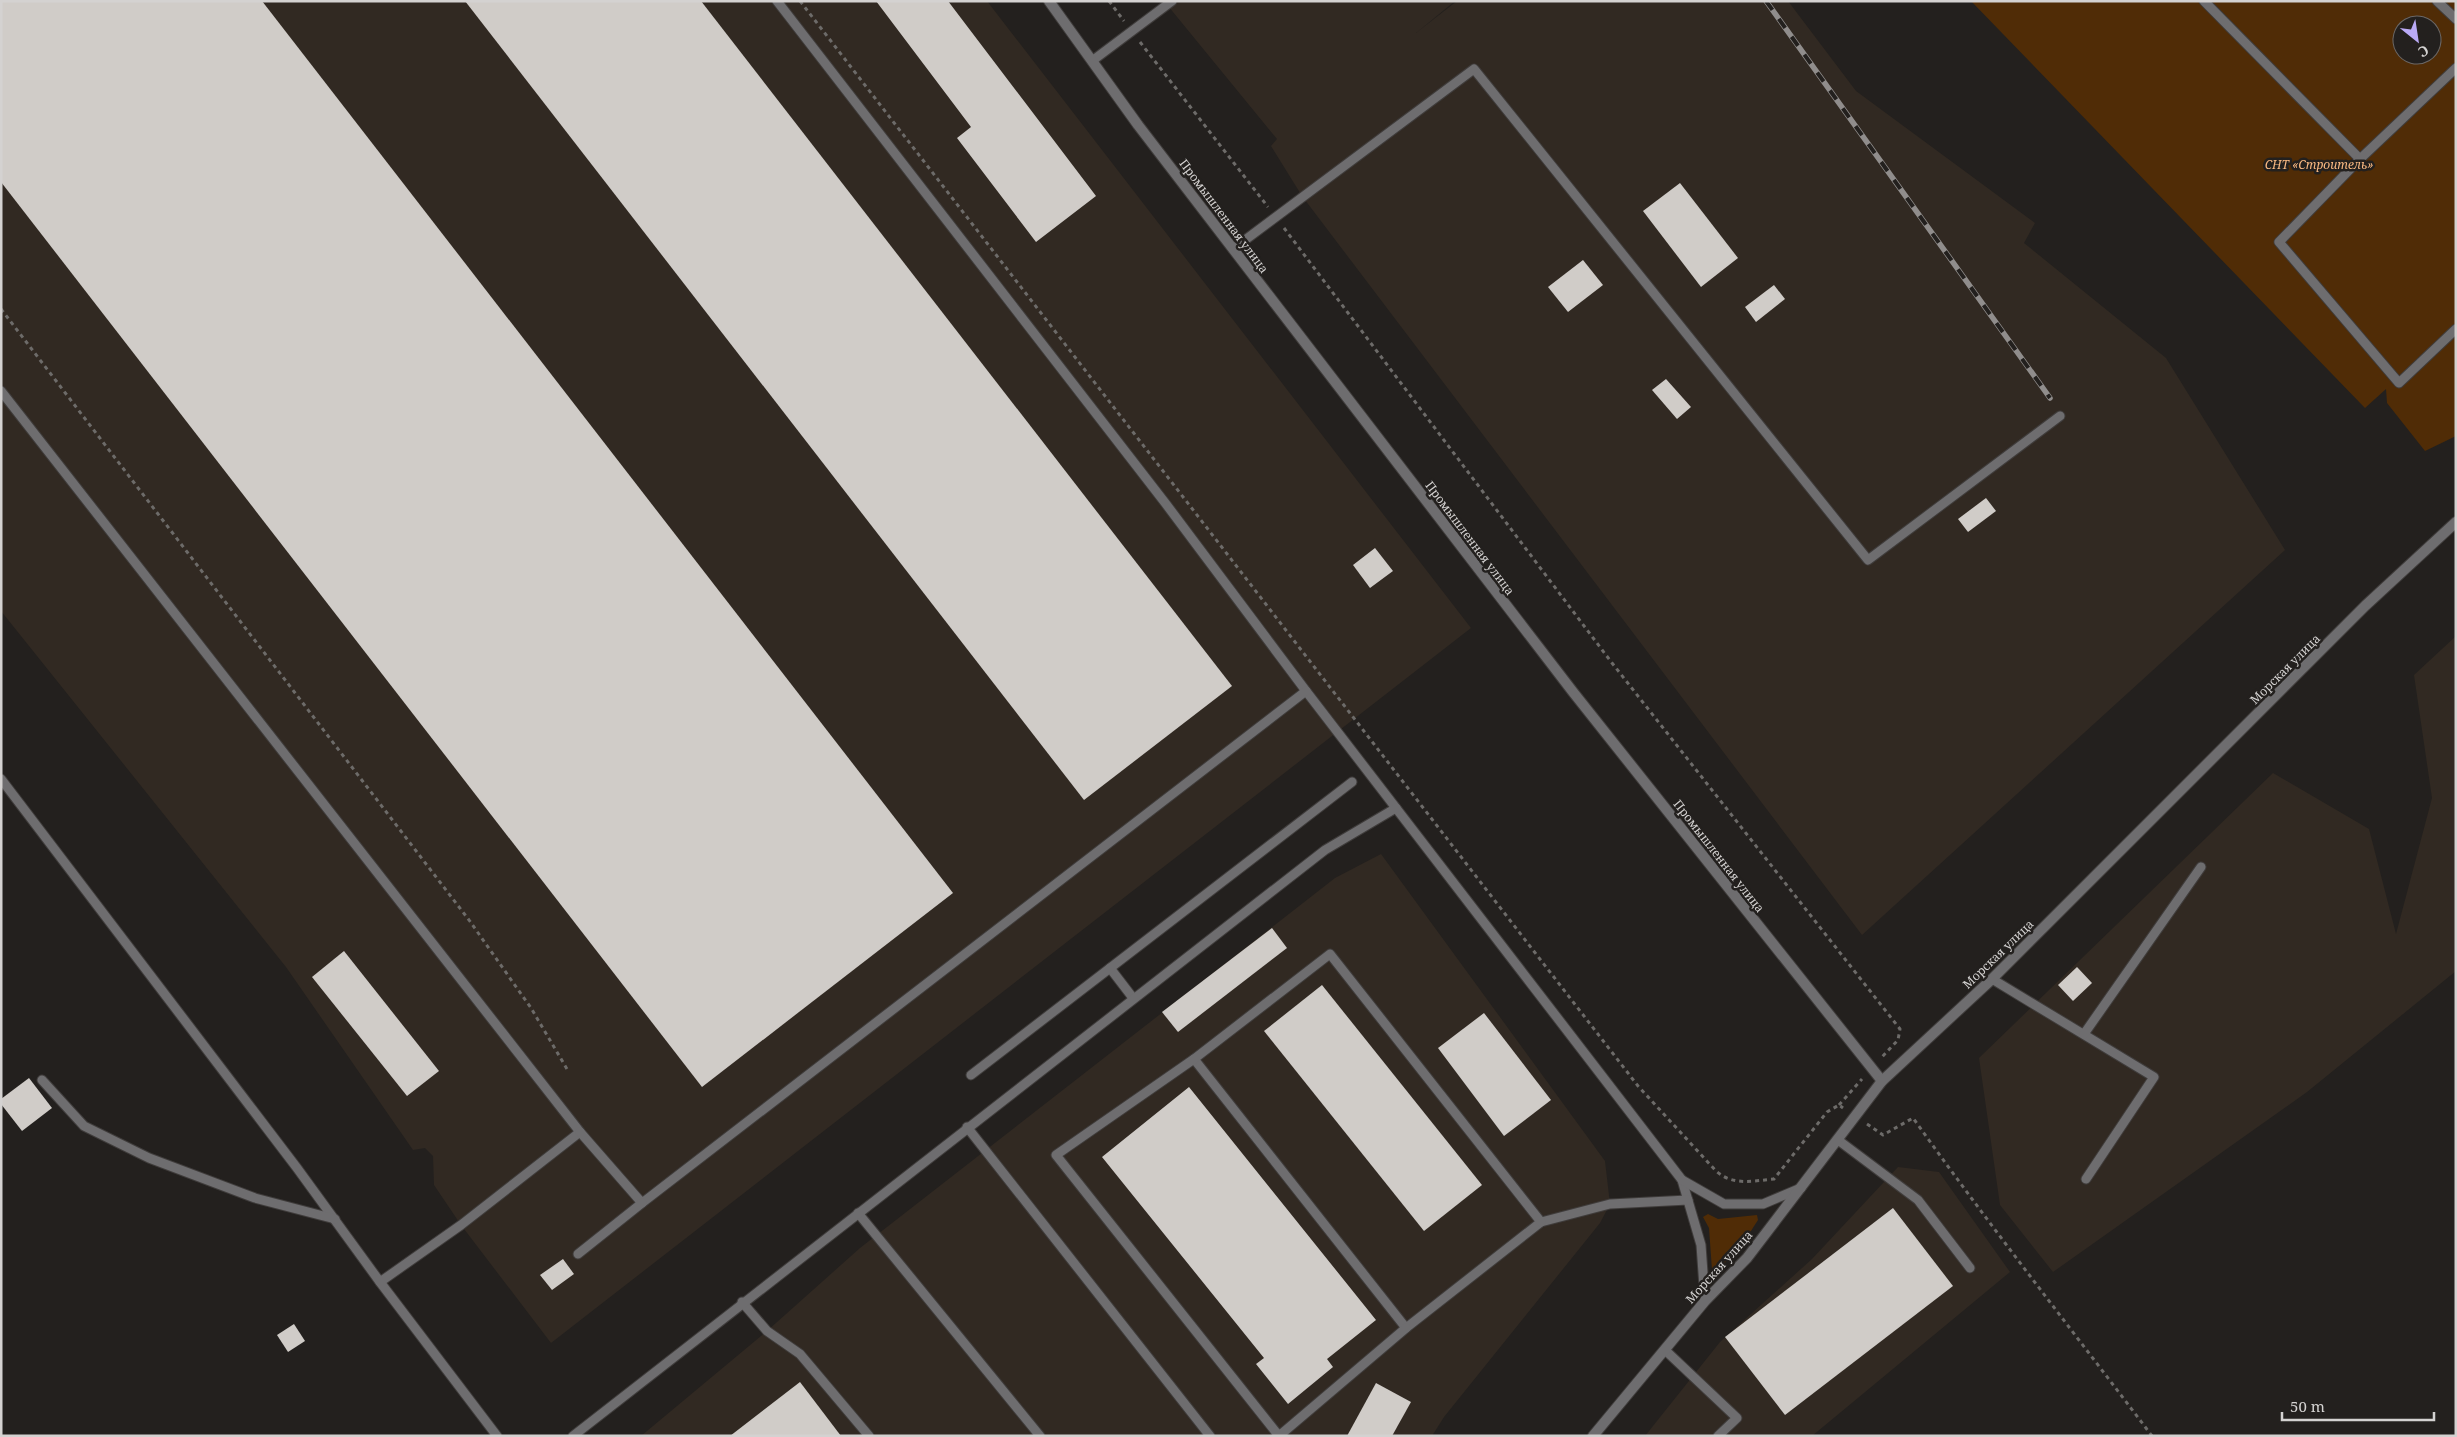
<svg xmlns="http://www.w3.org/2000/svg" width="2457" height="1437" viewBox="0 0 2457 1437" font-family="'Noto Serif',serif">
<rect width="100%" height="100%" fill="#23201e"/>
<g fill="#312922">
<polygon points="1,1 987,1 1471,628 551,1343 461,1225 434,1185 433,1156 425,1148 413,1150 286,967 1,611"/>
<polygon points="1164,1 1455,1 1416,33 1457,1 1788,1 1856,91 2035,223 2024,243 2166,358 2285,550 1862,935 1302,196 1271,146 1277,139"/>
<polygon points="2456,636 2456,971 2307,1092 2053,1272 2000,1205 1979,1058 2273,773 2369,829 2396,934 2432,798 2414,675"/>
<polygon points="1381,854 1605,1161 1610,1204 1600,1223 1444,1417 1432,1436 641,1436 767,1331 860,1248 1335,878"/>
<polygon points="1898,1167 1939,1172 2010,1272 1812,1436 1645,1436 1720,1342 1812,1259"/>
</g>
<g fill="#502c06" fill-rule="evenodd">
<path d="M1971,1h485v435l-31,15 -38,-48 -1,-14 -21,19zM2402,25h30v30h-30z"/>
<path d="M1708,1214l10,5 39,-4 1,5c-11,17 -27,44 -46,50l-3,-42 -6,-11z"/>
</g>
<g fill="#d0ccc8">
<polygon points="1,1 262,1 953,893 702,1087 1,182"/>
<polygon points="465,1 701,1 1232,686 1084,800"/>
<polygon points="876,1 948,1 1096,196 1036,242 957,138 971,127"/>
<polygon points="1680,183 1738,258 1701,287 1643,211"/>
<polygon points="1583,260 1603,285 1568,312 1548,287"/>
<polygon points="1774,285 1785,299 1756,322 1745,307"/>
<polygon points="1666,379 1691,407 1677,419 1652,390"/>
<polygon points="1986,498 1996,511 1968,532 1958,519"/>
<polygon points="1375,548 1393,571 1370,588 1353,565"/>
<polygon points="1272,928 1287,948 1178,1032 1162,1012"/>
<polygon points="344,951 439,1071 407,1096 312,977"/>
<polygon points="2077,967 2092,983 2073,1001 2058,985"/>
<polygon points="1322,985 1482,1185 1424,1231 1264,1031"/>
<polygon points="1484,1013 1551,1100 1504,1136 1438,1048"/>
<polygon points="29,1078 52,1108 22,1131 1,1104 1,1099"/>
<polygon points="1189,1087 1376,1320 1327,1359 1333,1367 1288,1404 1256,1364 1264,1358 1102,1157"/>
<polygon points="1893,1208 1953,1286 1785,1415 1725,1337"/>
<polygon points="563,1259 574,1274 552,1290 540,1275"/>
<polygon points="294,1324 305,1341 288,1352 277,1335"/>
<polygon points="800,1382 841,1436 730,1436"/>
<polygon points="1376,1383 1411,1402 1392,1436 1347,1436"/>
</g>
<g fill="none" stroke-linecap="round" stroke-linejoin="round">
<defs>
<g id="service">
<polyline points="777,1 1166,504 1306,691 1682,1180 1701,1245 1705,1301"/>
<polyline points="2204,1 2360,159"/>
<polyline points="2437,1 2456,19"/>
<polyline points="1092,61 1172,1"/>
<polyline points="2456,68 2360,159 2279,242 2399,383 2456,329"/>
<polyline points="1233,249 1474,69 1868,560 2060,416"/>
<polyline points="1,391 580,1132 461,1225 380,1282"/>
<polyline points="1,779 297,1168 380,1282 497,1436"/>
<polyline points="1110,968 1133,998"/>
<polyline points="1992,979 2154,1077 2086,1179"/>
<polyline points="2084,1034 2201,867"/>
<polyline points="1194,1059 1406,1328 1541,1222 1610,1204 1688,1200"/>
<polyline points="971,1075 1352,782"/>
<polyline points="42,1080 84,1126 149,1158 255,1198 335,1219"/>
<polyline points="967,1127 1210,1436"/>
<polyline points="580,1132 642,1203 1306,691"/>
<polyline points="1838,1140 1918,1200 1970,1268"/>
<polyline points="1682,1180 1724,1204 1763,1204 1801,1188"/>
<polyline points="858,1213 1040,1436"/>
<polyline points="578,1254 642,1203"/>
<polyline points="742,1302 767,1331 800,1354 869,1436"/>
<polyline points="1406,1328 1279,1436 1056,1155 1194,1059 1330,954 1541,1222"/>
<polyline points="1665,1350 1737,1418 1718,1436"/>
<polyline points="573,1436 1325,850 1396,808"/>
</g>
<polyline id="minor" points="1049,1 1138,125 1573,692 1882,1081"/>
<polyline id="tertiary" points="1593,1436 1705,1301 1747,1258 1882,1081 1992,979 2365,606 2456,522"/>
</defs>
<use href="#service" stroke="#3f3c3b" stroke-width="11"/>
<use href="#minor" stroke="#3f3c3b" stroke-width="12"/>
<use href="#tertiary" stroke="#3f3c3b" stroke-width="12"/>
<g stroke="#6d6b69" stroke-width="3" stroke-dasharray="4 4" stroke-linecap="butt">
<path d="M800,1l838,1085 78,85c17,15 36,10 58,8l53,-67 12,-7 4,3"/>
<polyline points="1109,1 1124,21"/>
<polyline points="1140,42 1268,207"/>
<polyline points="1284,228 1612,663 1900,1029 1898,1040 1881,1058"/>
<polyline points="1,309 469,920 531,1008 567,1069"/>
<polyline points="1839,1105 1862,1079"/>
<path d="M1867,1124l16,11 30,-17c77,108 159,212 239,318"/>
</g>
<use href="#service" stroke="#6e6d6f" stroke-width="9"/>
<use href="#minor" stroke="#6e6d6f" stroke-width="10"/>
<use href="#tertiary" stroke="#6e6d6f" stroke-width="10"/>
<defs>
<polyline id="rail" points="1766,1 2050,398"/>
</defs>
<use href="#rail" stroke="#908d8c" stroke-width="5.5"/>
<use href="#rail" stroke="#23201e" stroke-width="4" stroke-dasharray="11" stroke-linecap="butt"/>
</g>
<g text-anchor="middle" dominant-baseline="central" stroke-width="5" stroke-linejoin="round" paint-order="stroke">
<g font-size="12" font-style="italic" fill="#f9b982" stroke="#23201e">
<text x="2319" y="164">СНТ «Строитель»</text>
</g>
<g font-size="12" fill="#d4d2d1" stroke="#23201e">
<text transform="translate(1224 216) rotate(53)">Промышленная улица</text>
<text transform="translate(1470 538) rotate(53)">Промышленная улица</text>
<text transform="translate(2285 669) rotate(-45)">Морская улица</text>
<text transform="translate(1719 856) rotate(52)">Промышленная улица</text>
<text transform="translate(1998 954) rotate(-44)">Морская улица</text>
<text transform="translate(1719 1267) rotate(-48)">Морская улица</text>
</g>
</g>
<rect width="2457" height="1437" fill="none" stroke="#d4d2d1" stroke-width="5"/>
<g transform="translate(2417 40) rotate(150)"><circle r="24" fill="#23201e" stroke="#6a6766"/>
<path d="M0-4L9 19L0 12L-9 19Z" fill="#baaaf6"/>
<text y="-8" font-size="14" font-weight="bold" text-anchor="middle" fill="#d4d2d1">С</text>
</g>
<path d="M2282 1412v8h152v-8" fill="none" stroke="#d4d2d1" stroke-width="2.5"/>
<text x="2290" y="1412" font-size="15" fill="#d4d2d1" stroke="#23201e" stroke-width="4" paint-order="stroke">50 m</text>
</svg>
